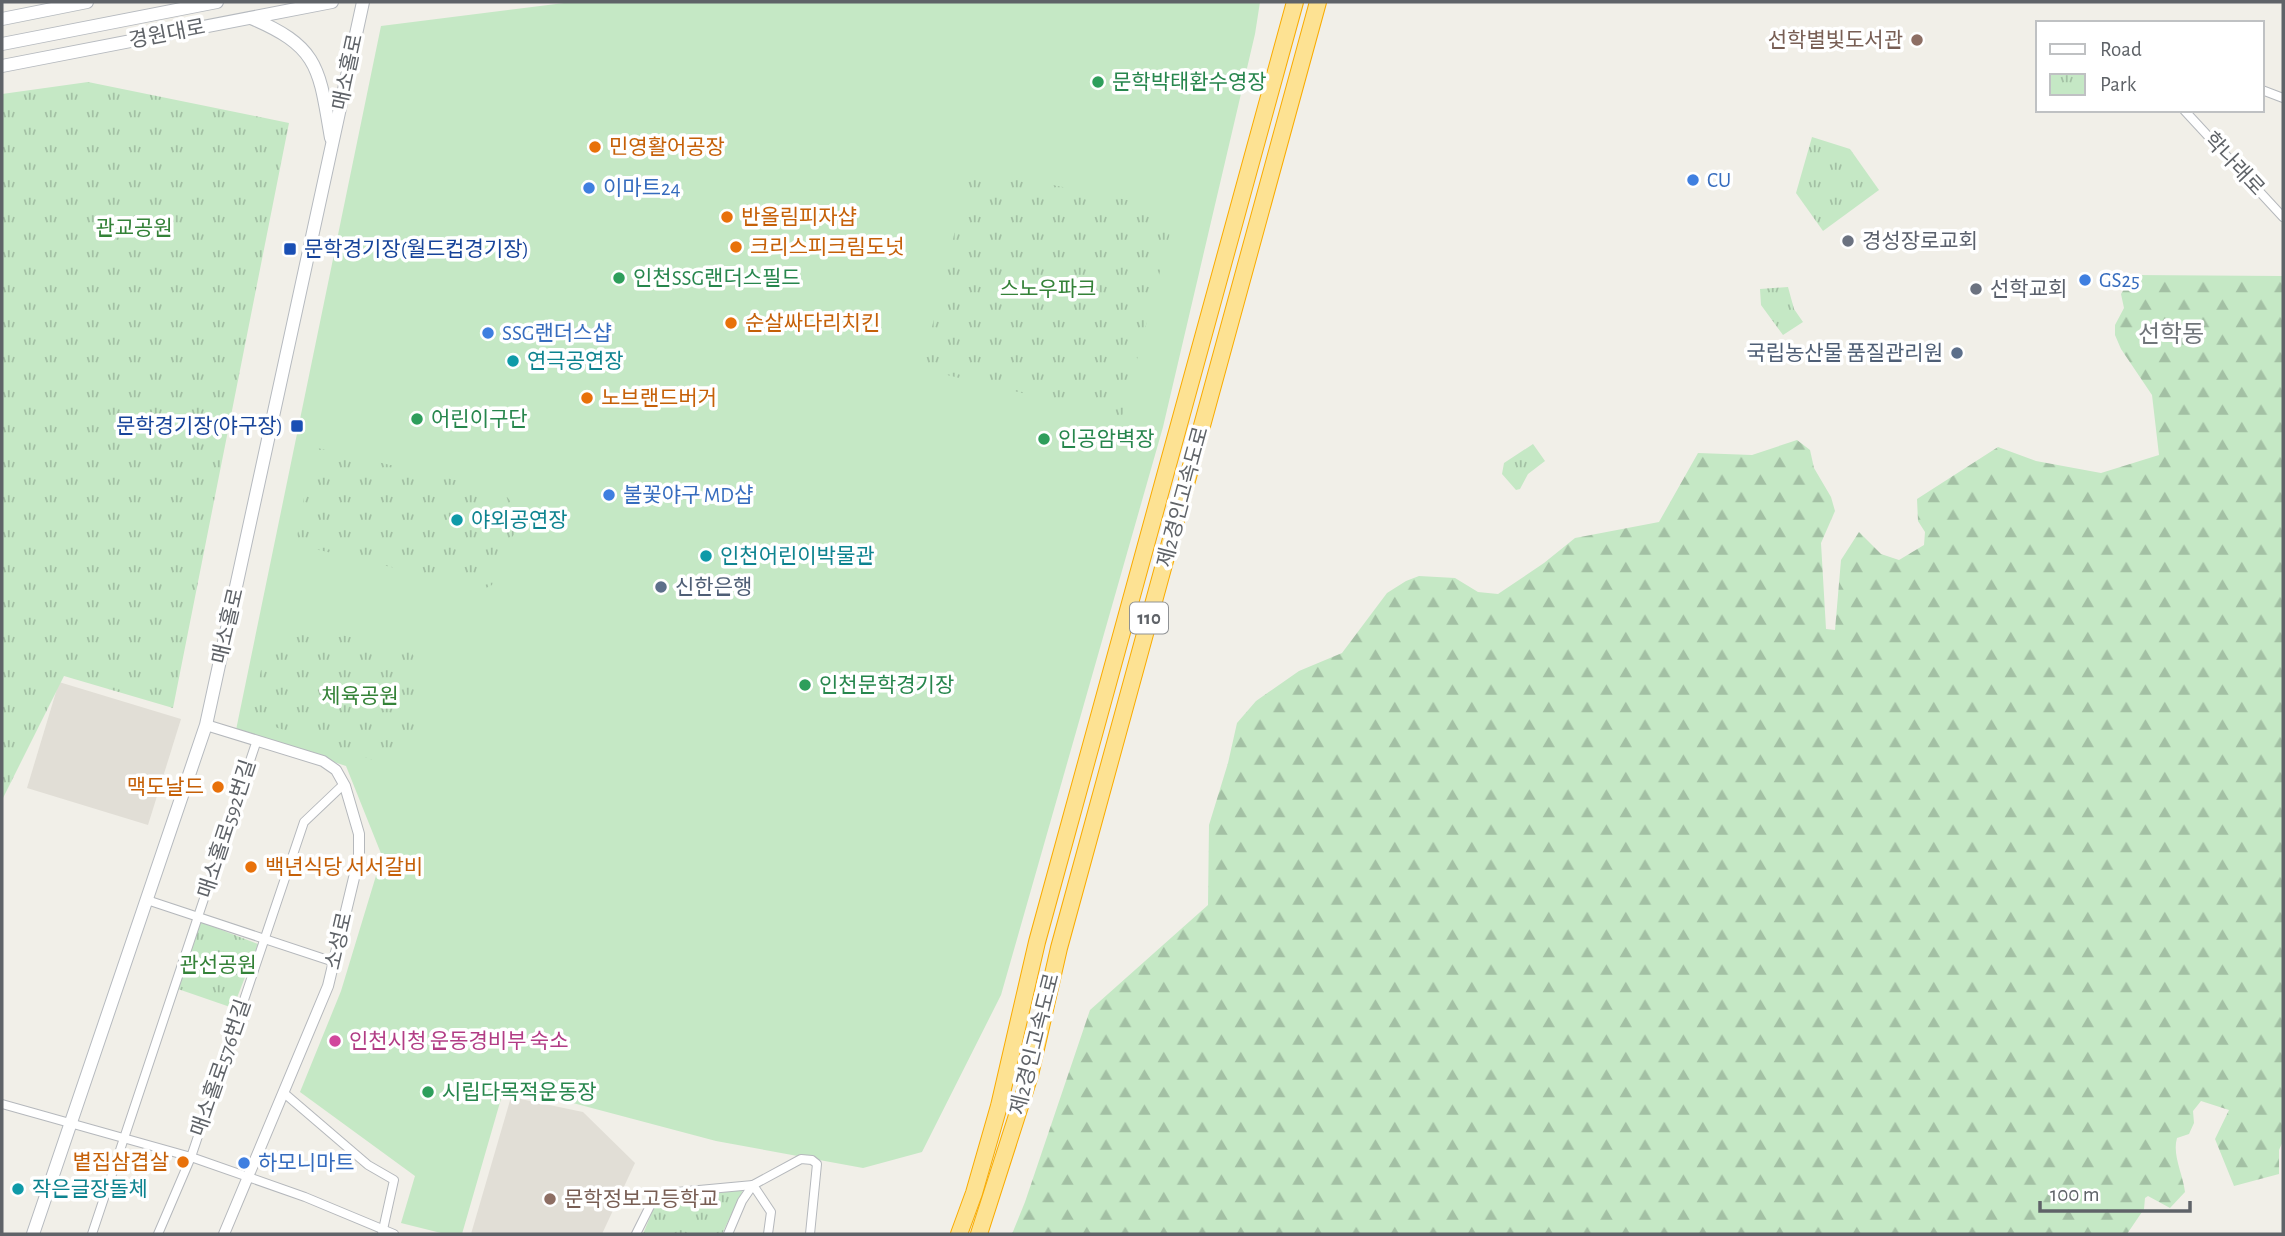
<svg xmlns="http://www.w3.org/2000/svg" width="2285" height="1236" viewBox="0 0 2285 1236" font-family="'Alegreya Sans','Noto Sans KR',sans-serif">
<defs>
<pattern id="forest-firs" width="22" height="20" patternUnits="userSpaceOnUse" patternTransform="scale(1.75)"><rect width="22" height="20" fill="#c5e8c5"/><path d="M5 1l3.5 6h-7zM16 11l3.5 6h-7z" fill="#a3c0a4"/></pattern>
<pattern id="park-tufts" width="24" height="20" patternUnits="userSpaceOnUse" patternTransform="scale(1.75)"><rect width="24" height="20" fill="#c5e8c5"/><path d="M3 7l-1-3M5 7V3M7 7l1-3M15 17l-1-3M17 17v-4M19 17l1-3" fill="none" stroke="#a3c0a4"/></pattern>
</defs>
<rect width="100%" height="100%" fill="#f1efe8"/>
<g fill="#e1ded6">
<polygon points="59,682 181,719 148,825 27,788"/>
<polygon points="511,1097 583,1112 635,1163 602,1234 471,1234"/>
</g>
<polygon fill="#c5e8c5" points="572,2 1260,2 1255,34 1163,427 1001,995 922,1152 863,1168 716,1141 505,1085 462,1234 445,1234 401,1223 415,1176 300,1092 341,991 382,856 346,766 236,730 381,26"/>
<path fill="url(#forest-firs)" d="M2133,275l150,1v865l-4,9v24l-45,12 -19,-47 14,-29 -28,-9 -8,10 1,12 -5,11 -12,4c-5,17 6,36 8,54l-15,16 -22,-12 -3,2 -1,11 -17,25h-1115l13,-32 65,-192 118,-105 1,-80 19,-62 9,-40 19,-22 43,-30 43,-18 45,-60 19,-12 13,-5 36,2 23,14 20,2 46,-31 31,-25 84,-16 39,-69 54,2 45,-15 13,10 4,18 17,29 4,14 -14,32 5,86 9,1 6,-70 18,-28 22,22 18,6 25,-15 1,-13 -7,-11 -1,-22 81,-52 38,14 65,12 58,-18 -7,-60 -31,-46 -6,-14v-10l9,-17 -3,-14z"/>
<g fill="url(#park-tufts)">
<polygon points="88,82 289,123 173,708 64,676 2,800 2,94"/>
<polygon points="1812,137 1850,149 1879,190 1823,231 1796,193"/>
<polygon points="970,168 1176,210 1122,417 922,369"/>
<polygon points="1788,287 1794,309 1803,322 1783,335 1761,305 1760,289"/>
<polygon points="1533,444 1545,461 1528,474 1520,489 1516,490 1502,474 1504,463"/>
<polygon points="313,447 502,491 519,511 517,531 506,544 492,585 484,589 302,546 297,537"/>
<polygon points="288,625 409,648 420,667 414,732 388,765 251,719 268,635"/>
<polygon points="201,922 258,944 233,1008 178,989"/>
<polygon points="743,1190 722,1234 643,1234 657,1200"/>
</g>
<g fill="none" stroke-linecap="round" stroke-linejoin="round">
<defs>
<g id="minor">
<polyline points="2262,90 2283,98"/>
<polyline points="2184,110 2283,217"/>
<polyline points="147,900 334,962"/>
<polyline points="284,1093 368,1165 394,1180 382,1234"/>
<polyline points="2,1104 191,1157 305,1197 394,1234"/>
<polyline points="753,1185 771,1212 768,1234"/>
<polyline points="92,1234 257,740"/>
<polyline points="158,1234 191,1157 304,822 344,784"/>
<polyline points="636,1234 656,1194 753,1185"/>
<polyline points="728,1234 742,1201 753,1185 801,1159 812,1160 817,1164 810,1234"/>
</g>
<polyline id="tertiary" points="206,725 323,761 336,770 345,786 359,834 359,857 328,986 224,1234"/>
<g id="secondary">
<path d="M251,18c69,29 68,51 80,120"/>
<polyline points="2,19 87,2"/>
<polyline points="2,44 217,2"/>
<polyline points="2,66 332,2"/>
<polyline points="33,1234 206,725 363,2"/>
</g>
<g id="motorway">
<polyline points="959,1234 974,1193 999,1106 1037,942 1295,2"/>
<polyline points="979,1234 1030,1075 1059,948 1318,2"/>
</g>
</defs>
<use href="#minor" stroke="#b5b8bc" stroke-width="10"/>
<use href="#tertiary" stroke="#b5b8bc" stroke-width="12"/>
<use href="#secondary" stroke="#b6babf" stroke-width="14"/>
<use href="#motorway" stroke="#f9ab00" stroke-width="18"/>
<use href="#minor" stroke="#fff" stroke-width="8"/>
<use href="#tertiary" stroke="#fff" stroke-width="10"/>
<use href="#secondary" stroke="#fff" stroke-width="12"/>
<use href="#motorway" stroke="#fde293" stroke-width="16"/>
</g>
<g fill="#8d6e63" stroke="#fff" stroke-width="2.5">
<circle cx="1917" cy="40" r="7"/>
<circle cx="550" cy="1199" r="7"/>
</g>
<g fill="#2e9e5b" stroke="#fff" stroke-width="2.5">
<circle cx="1098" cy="82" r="7"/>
<circle cx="619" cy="278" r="7"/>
<circle cx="417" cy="419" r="7"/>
<circle cx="1044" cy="439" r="7"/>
<circle cx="805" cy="685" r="7"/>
<circle cx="428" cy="1092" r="7"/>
</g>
<g fill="#e8710a" stroke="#fff" stroke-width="2.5">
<circle cx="595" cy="147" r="7"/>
<circle cx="727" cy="217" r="7"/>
<circle cx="736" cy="247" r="7"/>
<circle cx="731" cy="323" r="7"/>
<circle cx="587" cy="398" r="7"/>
<circle cx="218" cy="787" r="7"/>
<circle cx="251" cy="867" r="7"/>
<circle cx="183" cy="1162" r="7"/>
</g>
<g fill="#3f7fe0" stroke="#fff" stroke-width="2.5">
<circle cx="1693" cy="180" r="7"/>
<circle cx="589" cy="188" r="7"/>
<circle cx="2085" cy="280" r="7"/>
<circle cx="488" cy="333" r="7"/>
<circle cx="609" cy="495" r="7"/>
<circle cx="244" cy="1163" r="7"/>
</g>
<g fill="#6b7280" stroke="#fff" stroke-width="2.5">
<circle cx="1848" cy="241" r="7"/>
<circle cx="1976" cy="289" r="7"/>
</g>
<g fill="#1a4fb4" stroke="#fff" stroke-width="2.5">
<rect x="283" y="242" width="14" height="14" rx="3.5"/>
<rect x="290" y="419" width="14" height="14" rx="3.5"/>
</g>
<g fill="#5c6f8a" stroke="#fff" stroke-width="2.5">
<circle cx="1957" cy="353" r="7"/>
<circle cx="661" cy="587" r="7"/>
</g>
<g fill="#0f9aa8" stroke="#fff" stroke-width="2.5">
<circle cx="513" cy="361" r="7"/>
<circle cx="457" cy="520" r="7"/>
<circle cx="706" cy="556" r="7"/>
<circle cx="18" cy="1189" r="7"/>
</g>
<circle fill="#d1479c" stroke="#fff" stroke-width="2.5" cx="335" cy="1041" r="7"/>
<g text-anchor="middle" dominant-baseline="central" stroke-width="7" stroke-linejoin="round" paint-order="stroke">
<rect fill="#fff" stroke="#8f9295" stroke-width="2" x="1130" y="602.5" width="38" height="31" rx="5"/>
<g font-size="19" font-weight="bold" fill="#5f6368">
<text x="1149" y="618">110</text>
</g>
<g font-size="21" fill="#5f6368" stroke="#fff">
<text transform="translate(167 34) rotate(-11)">경원대로</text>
<text transform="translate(348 72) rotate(-78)">매소홀로</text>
<text transform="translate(2234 164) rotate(47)">학나래로</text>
<text transform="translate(1183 497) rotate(-75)">제2경인고속도로</text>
<text transform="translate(228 626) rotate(-77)">매소홀로</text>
<text transform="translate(227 829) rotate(-72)">매소홀로592번길</text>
<text transform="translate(339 941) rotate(-77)">소성로</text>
<text transform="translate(1035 1044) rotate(-76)">제2경인고속도로</text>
<text transform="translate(221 1068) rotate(-71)">매소홀로576번길</text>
</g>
<g font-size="21" fill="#785e54" stroke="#fff" text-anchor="end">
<text x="1903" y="40">선학별빛도서관</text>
<text x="564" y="1199" text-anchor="start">문학정보고등학교</text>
</g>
<g font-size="21" fill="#27864d" stroke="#fff" text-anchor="start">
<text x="1112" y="82">문학박태환수영장</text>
<text x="633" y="278">인천SSG랜더스필드</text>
<text x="431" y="419">어린이구단</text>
<text x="1058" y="439">인공암벽장</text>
<text x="819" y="685">인천문학경기장</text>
<text x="442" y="1092">시립다목적운동장</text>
</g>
<g font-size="21" fill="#c56008" stroke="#fff" text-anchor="start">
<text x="609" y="147">민영활어공장</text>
<text x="741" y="217">반올림피자샵</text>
<text x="750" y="247">크리스피크림도넛</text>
<text x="745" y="323">순살싸다리치킨</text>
<text x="601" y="398">노브랜드버거</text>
<text x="204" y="787" text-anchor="end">맥도날드</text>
<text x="265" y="867">백년식당 서서갈비</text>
<text x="169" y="1162" text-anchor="end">볕집삼겹살</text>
</g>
<g font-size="21" fill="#366cbe" stroke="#fff" text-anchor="start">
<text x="1707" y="180">CU</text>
<text x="603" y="188">이마트24</text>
<text x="2099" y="280">GS25</text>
<text x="502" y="333">SSG랜더스샵</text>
<text x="623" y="495">불꽃야구 MD샵</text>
<text x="258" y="1163">하모니마트</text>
</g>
<g font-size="21" fill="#348238" stroke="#fff">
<text x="134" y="228">관교공원</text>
<text x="1048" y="289">스노우파크</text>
<text x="360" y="696">체육공원</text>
<text x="218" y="965">관선공원</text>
</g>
<g font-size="21" fill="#5b616d" stroke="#fff" text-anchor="start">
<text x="1862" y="241">경성장로교회</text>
<text x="1990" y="289">선학교회</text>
</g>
<g font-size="21" fill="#164399" stroke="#fff" text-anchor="start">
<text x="304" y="249">문학경기장(월드컵경기장)</text>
<text x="283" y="426" text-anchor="end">문학경기장(야구장)</text>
</g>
<g font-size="21" fill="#4e5e75" stroke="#fff" text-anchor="end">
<text x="1943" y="353">국립농산물 품질관리원</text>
<text x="675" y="587" text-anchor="start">신한은행</text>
</g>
<g font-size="21" fill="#0d838f" stroke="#fff" text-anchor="start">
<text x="527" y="361">연극공연장</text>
<text x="471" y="520">야외공연장</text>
<text x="720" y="556">인천어린이박물관</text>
<text x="32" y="1189">작은글장돌체</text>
</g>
<g font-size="21" fill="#b23c85" stroke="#fff" text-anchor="start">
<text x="349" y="1041">인천시청 운동경비부 숙소</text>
</g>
<g font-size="24" fill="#70757a" stroke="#fff">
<text x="2171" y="335">선학동</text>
</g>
</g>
<rect width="2285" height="1236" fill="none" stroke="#5f6368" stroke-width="7"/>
<rect x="2036" y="21" width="228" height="91" fill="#ffffff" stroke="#bfc1c3" stroke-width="2"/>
<rect x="2050" y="44" width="35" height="10" fill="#ffffff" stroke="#bfc1c3" stroke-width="2"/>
<text x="2100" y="56" font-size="21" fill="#5f6368">Road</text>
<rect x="2050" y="74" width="35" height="21" fill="url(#park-tufts)" stroke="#bfc1c3" stroke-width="2"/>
<text x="2100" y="91" font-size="21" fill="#5f6368">Park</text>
<path d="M2040 1201v10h150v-10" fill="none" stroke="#5f6368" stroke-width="3.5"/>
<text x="2050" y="1201" font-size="21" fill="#5f6368" stroke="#ffffff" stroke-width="5" paint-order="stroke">100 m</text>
</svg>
